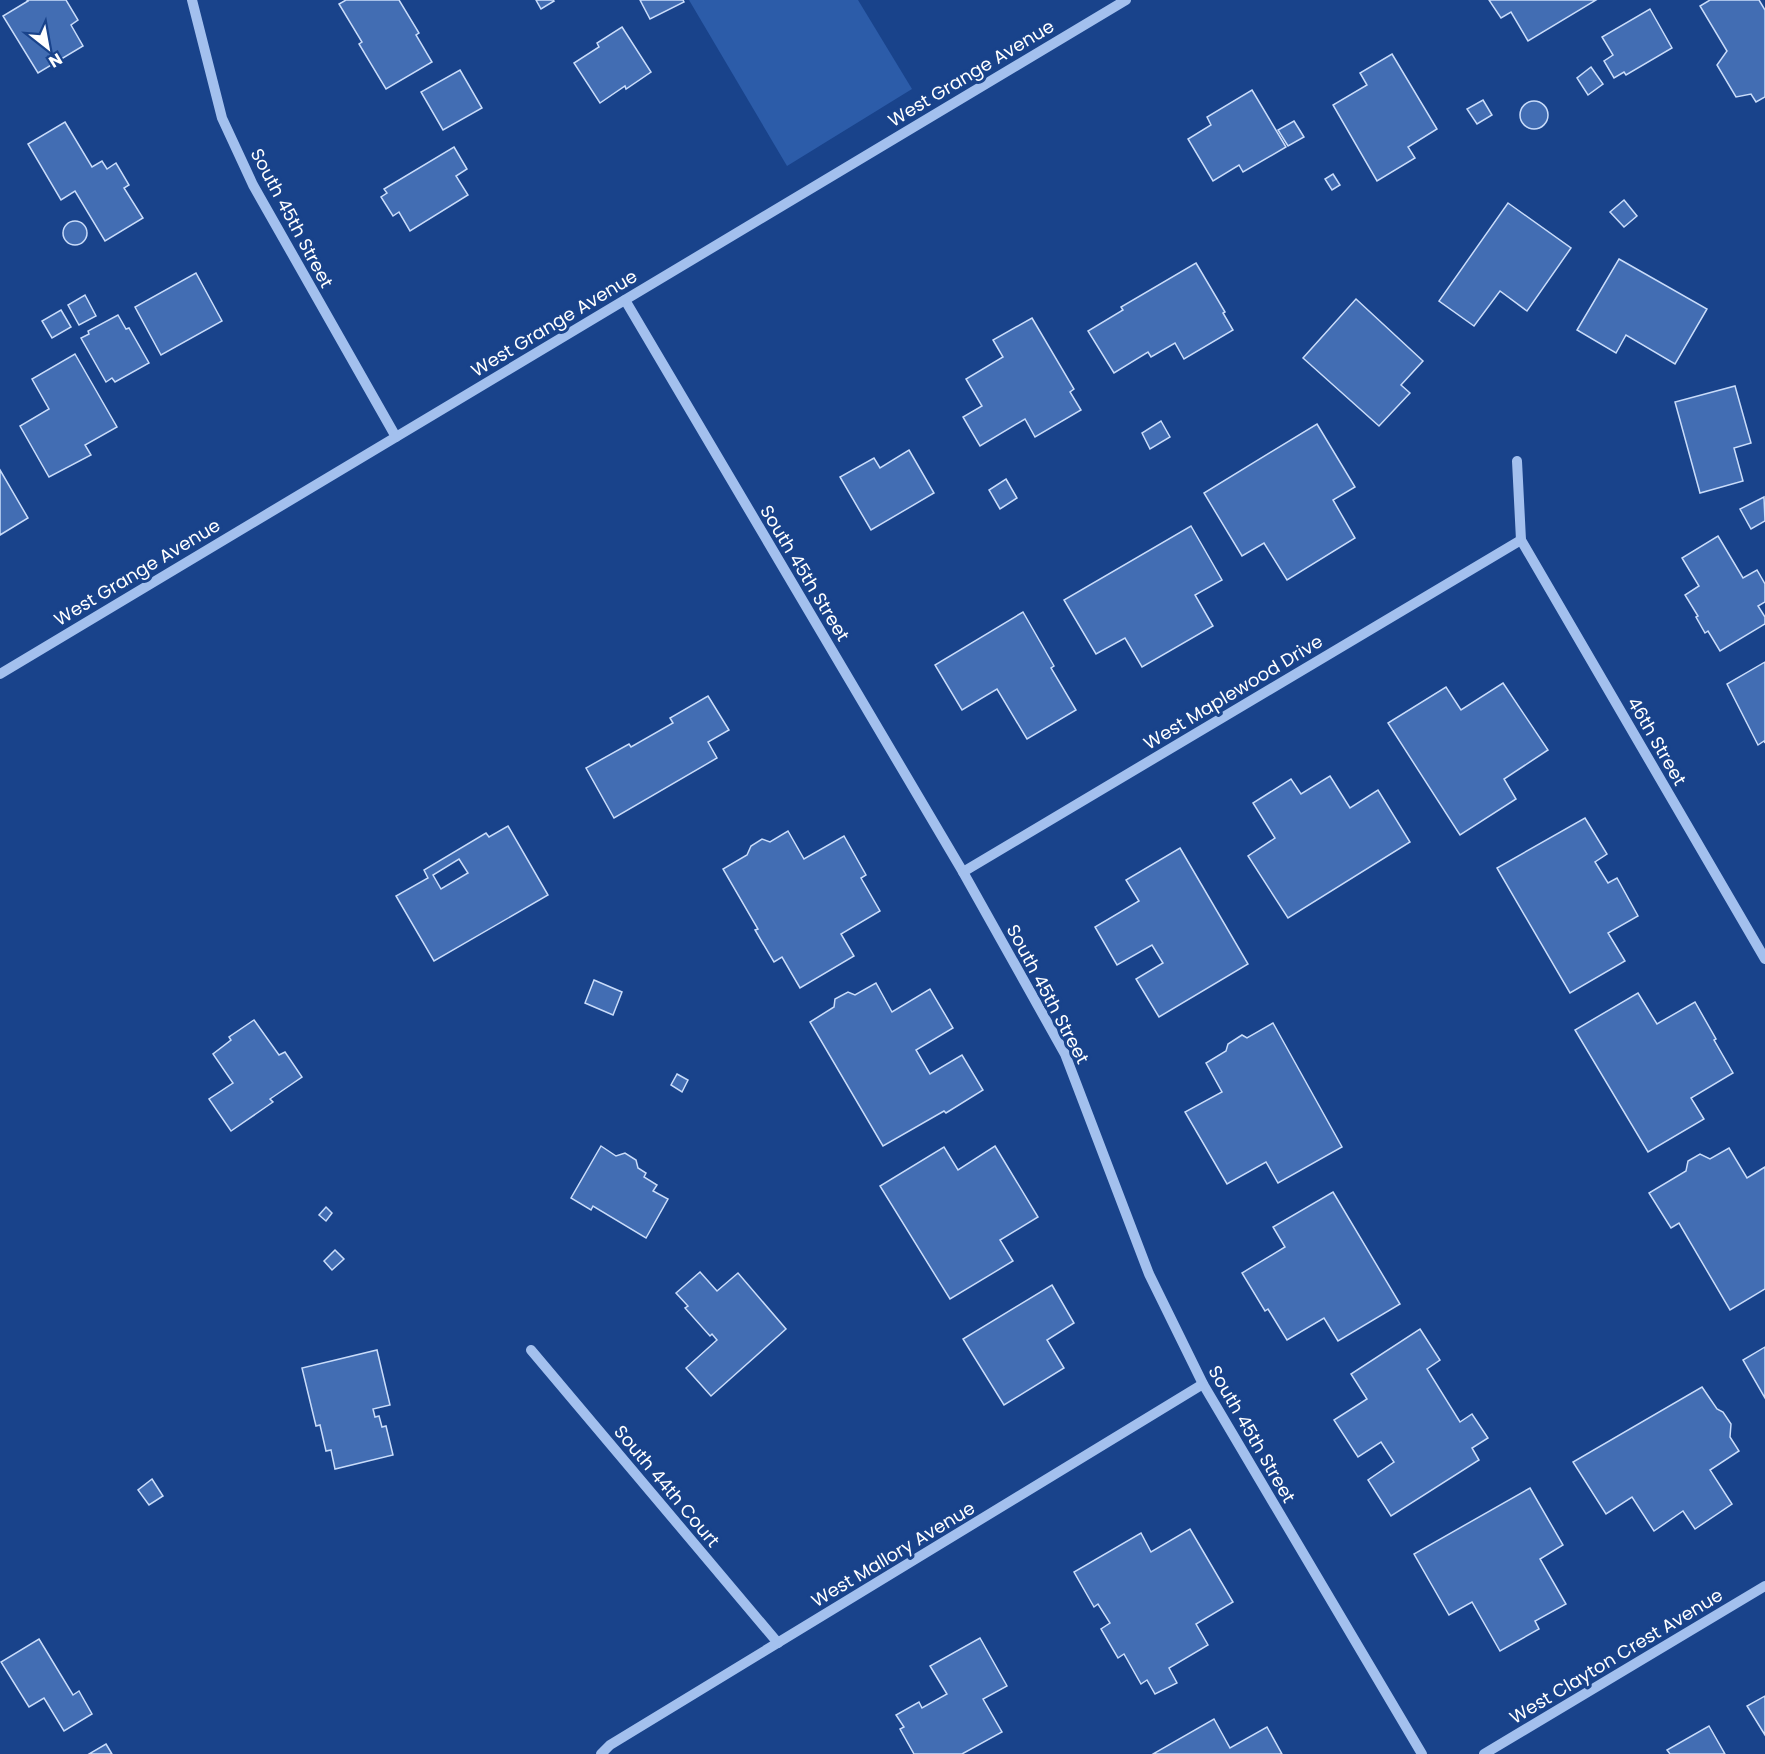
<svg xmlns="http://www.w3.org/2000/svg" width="1765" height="1754" viewBox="0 0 1765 1754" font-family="Poppins,sans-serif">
<rect width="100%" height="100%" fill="#19438b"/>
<polygon fill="#2c5ca9" points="689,0 858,0 912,89 787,166"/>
<g fill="#426db3" stroke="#c9dcfa" stroke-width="1.5" fill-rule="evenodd">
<polygon points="27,0 66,0 78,20 71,25 83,46 38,73 3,16 28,1"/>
<polygon points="346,0 399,0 419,33 416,35 432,62 386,89 359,44 362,42 339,4"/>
<polygon points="536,0 553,0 554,1 541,9"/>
<polygon points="640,0 683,0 684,2 650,19"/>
<polygon points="1489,0 1596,0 1528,41 1511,12 1501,18"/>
<polygon points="1710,0 1759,0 1765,10 1765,97 1756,102 1751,94 1736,97 1717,65 1727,51 1700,6"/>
<polygon points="1650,9 1672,48 1626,75 1624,72 1614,78 1604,61 1613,55 1602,37"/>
<polygon points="622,27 651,72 626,89 625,86 600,103 574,63 599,47 597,43"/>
<polygon points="1392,54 1437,129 1408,147 1415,158 1377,181 1333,105 1367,85 1360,73"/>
<polygon points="1591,67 1603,84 1588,95 1577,78"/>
<polygon points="460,70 482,108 443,130 421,92"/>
<polygon points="1252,90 1286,147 1243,172 1239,165 1213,181 1188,139 1211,125 1207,117"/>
<polygon points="1483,100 1492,115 1477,124 1467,109"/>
<circle cx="1534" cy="115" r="14"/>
<polygon points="1294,121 1304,137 1288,146 1278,130"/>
<polygon points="65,122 92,167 102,161 107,169 116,163 129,185 124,188 143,218 105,241 75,191 61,200 28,144"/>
<polygon points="454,147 467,169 456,176 468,195 410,231 399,212 393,216 381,197 387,193 384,189"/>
<polygon points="1333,174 1340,185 1332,190 1325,179"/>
<polygon points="1624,200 1637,216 1624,227 1610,212"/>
<polygon points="1508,203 1571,248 1527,311 1500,291 1474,326 1439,301"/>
<circle cx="75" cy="233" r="12"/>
<polygon points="1619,259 1707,309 1675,364 1626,335 1616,353 1577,330"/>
<polygon points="1196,263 1225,312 1223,313 1233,330 1184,359 1175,343 1151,357 1148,352 1114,373 1088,331 1123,310 1121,307"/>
<polygon points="196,273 222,321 161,355 135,307"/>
<polygon points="85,295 96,316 79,325 68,305"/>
<polygon points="1356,299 1423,361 1401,385 1410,393 1379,426 1303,358"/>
<polygon points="61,310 71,327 52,338 42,321"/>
<polygon points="118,315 126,329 129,328 149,363 115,382 112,378 106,382 81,338 89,334 88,331"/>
<polygon points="1032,318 1074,389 1070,392 1081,410 1035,437 1025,419 980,446 963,417 982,406 966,379 1003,357 993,340"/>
<polygon points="75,354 117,427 85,445 91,455 49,477 20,426 49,409 32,379"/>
<polygon points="1735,386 1751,443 1734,448 1743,481 1700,493 1675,402"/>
<polygon points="1161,421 1170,437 1150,449 1142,433"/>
<polygon points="1317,424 1355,487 1333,500 1355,538 1287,580 1264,543 1242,556 1204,493"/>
<polygon points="909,450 934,493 871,530 840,477 874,458 880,468"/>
<polygon points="0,470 28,518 0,535"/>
<polygon points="1006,479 1017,498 1000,509 989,490"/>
<polygon points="1764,497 1765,521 1751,529 1740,509"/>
<polygon points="1191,526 1222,580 1195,595 1213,626 1142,667 1125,638 1096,654 1064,600"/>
<polygon points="1718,536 1743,578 1757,570 1765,584 1765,602 1758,606 1765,617 1765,624 1720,651 1708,631 1705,633 1696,617 1698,616 1685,595 1699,586 1682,558"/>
<polygon points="1023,612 1054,666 1051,668 1076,710 1027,739 997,689 962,710 935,665"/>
<polygon points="1765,662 1765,743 1764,741 1758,745 1727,684"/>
<polygon points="1503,683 1548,750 1504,779 1516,799 1460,835 1388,723 1446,687 1461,710"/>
<polygon points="708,696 729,730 708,742 717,758 614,818 586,768 629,744 631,747 673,723 670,718"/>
<polygon points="1330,776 1350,808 1378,790 1410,842 1288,918 1248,856 1275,838 1253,803 1291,779 1301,794"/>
<polygon points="1585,818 1607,854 1595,862 1608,883 1617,878 1638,916 1608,933 1625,961 1570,993 1497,868"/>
<path d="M508,826l40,69 -114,66 -38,-65 32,-18 -4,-8 62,-37 3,4zM459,859l9,14 -27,16 -8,-14z"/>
<polygon points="788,831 804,859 844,836 866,875 861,878 880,911 841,934 854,956 800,988 782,957 774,962 755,930 758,929 723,869 747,855 751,846 762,839 770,842"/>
<polygon points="1180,848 1248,964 1159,1017 1136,979 1163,963 1152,945 1117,965 1095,927 1139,901 1126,880"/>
<polygon points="594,980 622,992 613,1015 585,1003"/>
<polygon points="876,983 892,1012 930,989 953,1028 916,1050 930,1074 962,1055 983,1090 946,1113 944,1111 883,1146 810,1022 834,1007 835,999 848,992 855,995"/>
<polygon points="1638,993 1657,1024 1695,1002 1716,1039 1714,1040 1733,1073 1691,1098 1704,1119 1648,1152 1575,1030"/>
<polygon points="254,1020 279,1055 285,1052 302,1077 270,1099 273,1102 231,1131 209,1099 233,1083 213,1054 231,1040 229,1037"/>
<polygon points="1273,1023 1342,1147 1278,1183 1266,1162 1227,1184 1185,1112 1222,1092 1206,1063 1226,1051 1228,1044 1242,1035 1247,1038"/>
<polygon points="677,1074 688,1080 682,1092 671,1085"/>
<polygon points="601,1146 616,1156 625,1153 636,1160 638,1168 646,1173 644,1177 657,1185 653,1191 668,1199 646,1238 593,1206 591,1210 571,1198"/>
<polygon points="995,1146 1038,1217 1000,1240 1013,1261 950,1299 880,1186 944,1147 958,1170"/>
<polygon points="1729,1148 1747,1178 1765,1167 1765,1289 1730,1310 1679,1223 1671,1228 1649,1193 1686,1171 1688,1161 1700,1154 1710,1159"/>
<polygon points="1333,1192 1400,1304 1338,1341 1324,1318 1287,1340 1268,1309 1265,1311 1242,1273 1285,1247 1273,1227"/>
<polygon points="326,1207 332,1213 326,1221 319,1215"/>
<polygon points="335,1250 344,1259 332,1270 324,1261"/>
<polygon points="700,1272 717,1291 738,1273 786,1329 711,1396 686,1368 717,1340 712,1334 710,1336 685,1308 688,1306 676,1293"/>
<polygon points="1052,1285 1074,1323 1047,1340 1064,1368 1004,1405 963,1339"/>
<polygon points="1420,1329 1440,1360 1427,1369 1460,1422 1472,1414 1488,1438 1472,1448 1479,1460 1391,1516 1368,1480 1394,1462 1381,1442 1358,1457 1334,1420 1367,1399 1351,1374"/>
<polygon points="1765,1347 1765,1398 1743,1360"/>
<polygon points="377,1350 390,1405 373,1409 375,1417 379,1416 382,1427 386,1426 393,1455 335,1469 331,1450 326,1451 320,1425 316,1426 302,1368"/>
<polygon points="1702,1387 1717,1409 1723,1412 1731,1424 1730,1437 1739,1451 1710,1470 1732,1504 1695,1529 1683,1511 1654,1531 1632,1497 1606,1514 1573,1462"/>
<polygon points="152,1479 163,1496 149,1505 138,1490"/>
<polygon points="1530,1488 1563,1545 1540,1559 1566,1604 1535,1621 1539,1629 1500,1651 1472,1602 1449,1615 1414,1554"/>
<polygon points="1190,1529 1233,1602 1196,1624 1208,1645 1169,1668 1177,1683 1155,1694 1147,1680 1141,1684 1124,1654 1118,1658 1101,1629 1110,1623 1098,1604 1094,1607 1074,1572 1141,1533 1151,1552"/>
<polygon points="980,1638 1007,1686 983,1699 1002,1732 962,1754 914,1754 900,1729 904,1727 896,1715 919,1702 922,1708 947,1694 930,1666"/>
<polygon points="39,1639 73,1695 79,1691 92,1714 64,1731 44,1698 29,1707 1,1662"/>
<polygon points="1765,1696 1765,1735 1747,1706"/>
<polygon points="1214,1719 1230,1748 1267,1727 1282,1754 1153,1754"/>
<polygon points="1709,1726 1725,1754 1670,1754 1667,1750"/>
<polygon points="106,1744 112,1754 89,1754"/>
</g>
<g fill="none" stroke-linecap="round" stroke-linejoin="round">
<g stroke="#a3c0ee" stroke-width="10">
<polyline points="192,0 222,118 253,185 396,437"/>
<polyline points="625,300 963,872 1065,1054 1149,1274 1203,1384 1422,1754"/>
<polyline points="1517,461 1521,540 1765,959"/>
<polyline points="0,674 1126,0"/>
<polyline points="963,872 1521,540"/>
<polyline points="531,1350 778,1643"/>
<polyline points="601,1754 610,1745 1203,1384"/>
<polyline points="1484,1754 1765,1586"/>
</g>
</g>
<g text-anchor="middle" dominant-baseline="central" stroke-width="6" stroke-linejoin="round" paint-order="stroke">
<g font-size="18" fill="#fff" stroke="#19438b">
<text transform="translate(971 73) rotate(-31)">West Grange Avenue</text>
<text transform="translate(292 218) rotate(62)">South 45th Street</text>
<text transform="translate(554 323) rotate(-31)">West Grange Avenue</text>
<text transform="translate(137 572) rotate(-31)">West Grange Avenue</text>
<text transform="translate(805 573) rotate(59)">South 45th Street</text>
<text transform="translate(1233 692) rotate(-31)">West Maplewood Drive</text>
<text transform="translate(1657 741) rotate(60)">46th Street</text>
<text transform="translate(1048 994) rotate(62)">South 45th Street</text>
<text transform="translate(1252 1434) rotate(60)">South 45th Street</text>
<text transform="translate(667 1486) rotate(50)">South 44th Court</text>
<text transform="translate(893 1554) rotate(-31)">West Mallory Avenue</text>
<text transform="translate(1616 1656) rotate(-31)">West Clayton Crest Avenue</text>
</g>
</g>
<g transform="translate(48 48) rotate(149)" stroke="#19438b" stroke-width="4.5" paint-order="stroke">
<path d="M0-4.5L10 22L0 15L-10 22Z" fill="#ffffff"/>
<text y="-9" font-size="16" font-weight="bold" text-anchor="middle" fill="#ffffff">N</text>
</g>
</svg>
